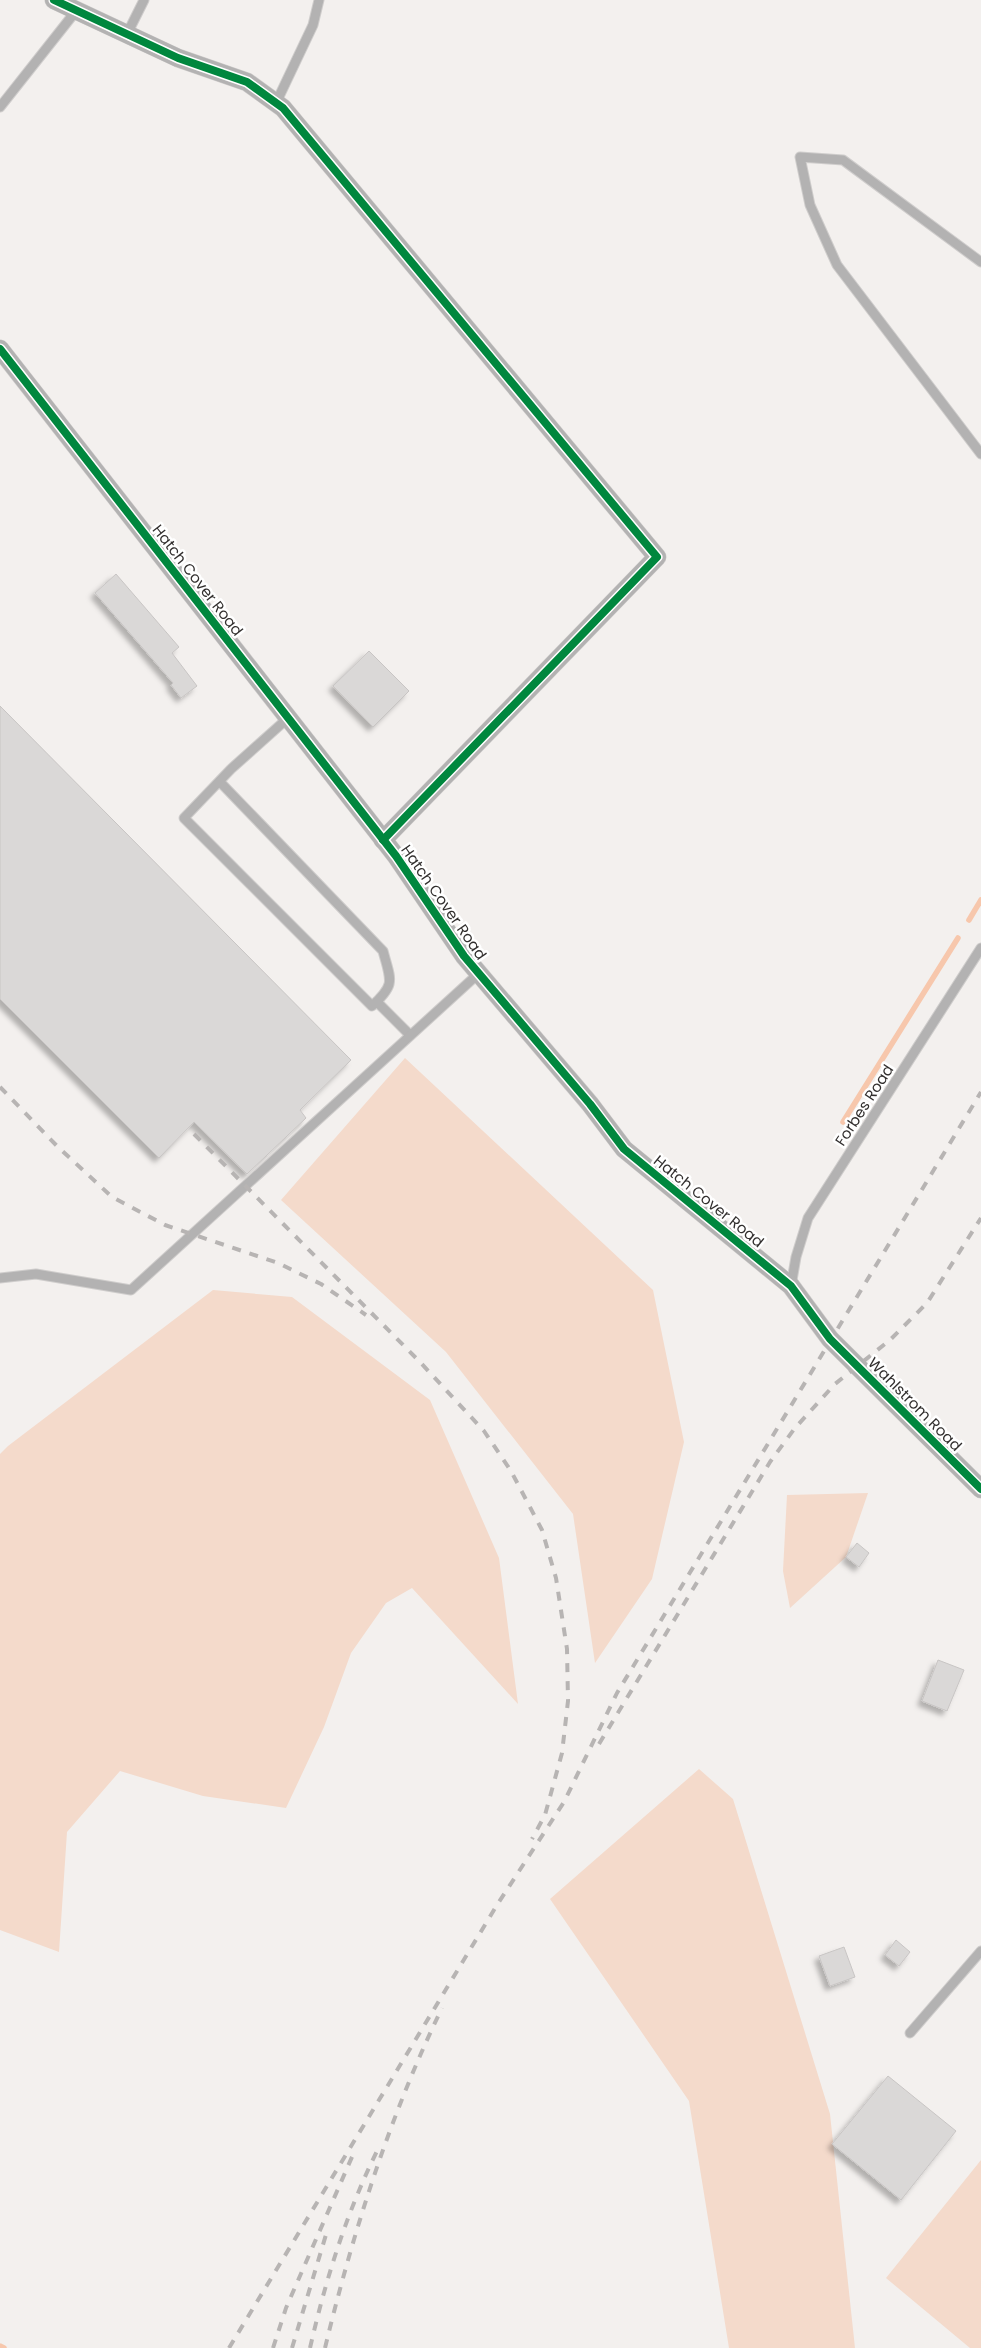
<svg xmlns="http://www.w3.org/2000/svg" width="981" height="2348" viewBox="0 0 981 2348" font-family="Poppins,sans-serif">
<defs>
<filter id="shadow"><feDropShadow dx="-4.5" dy="4.5" stdDeviation="2.5" flood-color="#0004"/></filter>
</defs>
<rect width="100%" height="100%" fill="#f3f0ee"/>
<g fill="#f4dacb">
<polygon points="405,1058 653,1290 684,1442 652,1579 595,1663 573,1514 446,1352 281,1200"/>
<polygon points="213,1290 292,1297 430,1400 499,1558 518,1704 412,1588 386,1603 351,1653 324,1727 286,1808 203,1796 120,1771 67,1832 59,1952 0,1930 0,1454 8,1446"/>
<polygon points="868,1493 846,1557 790,1608 783,1571 787,1495"/>
<polygon points="699,1769 733,1799 830,2114 855,2348 729,2348 689,2101 550,1899"/>
<polygon points="981,2160 981,2348 970,2348 886,2278"/>
</g>
<g fill="none" stroke-linecap="round" stroke-linejoin="round">
<g stroke="#f7c7ac" stroke-width="5.5">
<polyline points="969,920 981,900"/>
<polyline points="843,1122 958,938"/>
<polyline points="0,2346 4,2348"/>
</g>
</g>
<g fill="#dad8d7" stroke="#c8c5c4" filter="url(#shadow)">
<polygon points="116,574 179,647 172,653 197,686 181,698 171,685 173,683 95,593"/>
<polygon points="369,651 409,691 373,727 333,686"/>
<polygon points="0,706 351,1060 300,1110 306,1118 247,1174 194,1122 159,1158 0,999"/>
<polygon points="857,1543 869,1553 859,1567 846,1557"/>
<polygon points="938,1660 964,1670 947,1711 922,1701"/>
<polygon points="896,1940 910,1952 899,1966 885,1955"/>
<polygon points="844,1947 855,1977 830,1986 819,1956"/>
<polygon points="888,2076 956,2131 901,2200 832,2144"/>
</g>
<g fill="none" stroke-linecap="round" stroke-linejoin="round">
<defs>
<g id="service">
<polyline points="127,34 144,0"/>
<polyline points="276,103 313,25 319,0"/>
<polyline points="0,107 76,11"/>
<polyline points="981,262 843,160 800,157 810,205 837,265 981,454"/>
<path d="M220,782l163,169c8,30 13,33 -11,55l-188,-188 47,-49 57,-51"/>
<polyline points="377,1002 410,1035"/>
<polyline points="0,1278 36,1274 131,1290 478,974"/>
<polyline points="791,1286 796,1257 808,1218 981,948"/>
<polyline points="910,2033 981,1951"/>
</g>
<g id="minor">
<polyline points="54,0 178,58 247,82 283,108 657,557 383,840"/>
<polyline points="0,349 396,856 464,956 590,1104 624,1149 791,1286 830,1339 981,1489"/>
</g>
</defs>
<use href="#service" stroke="#cfcdcc" stroke-width="11"/>
<use href="#minor" stroke="#cfcdcc" stroke-width="19"/>
<use href="#service" stroke="#b3b2b2" stroke-width="9"/>
<use href="#minor" stroke="#b3b2b2" stroke-width="18"/>
<g stroke="#b7b4b3" stroke-width="4" stroke-dasharray="9 9" stroke-linecap="butt">
<polyline points="0,1087 57,1146 112,1197 165,1225 278,1263 321,1284 366,1315"/>
<polyline points="194,1134 420,1362 484,1431 511,1471 542,1530 556,1578 567,1649 568,1701 562,1753 545,1815 532,1839"/>
<polyline points="599,1744 770,1462 795,1428 835,1384 890,1340 927,1303 981,1218"/>
<polyline points="229,2348 497,1905 564,1802 617,1693 981,1092"/>
<polyline points="273,2348 286,2308 355,2150"/>
<polyline points="292,2348 328,2228"/>
<path d="M310,2348c16,-70 37,-137 69,-201"/>
<path d="M325,2348c28,-116 65,-233 117,-340"/>
</g>
<defs>
<g id="cycleway">
<polyline points="54,0 178,58 247,82 283,108 657,557 383,840"/>
<polyline points="0,349 396,856 464,956 590,1104 624,1149 791,1286 830,1339 981,1489"/>
</g>
</defs>
<use href="#cycleway" stroke="#fff" stroke-width="11"/>
<use href="#cycleway" stroke="#00873e" stroke-width="8"/>
</g>
<g text-anchor="middle" dominant-baseline="central" stroke-width="5" stroke-linejoin="round" paint-order="stroke">
<g font-size="15" fill="#322f2e" stroke="#fff">
<text transform="translate(198 580) rotate(52)">Hatch Cover Road</text>
<text transform="translate(444 902) rotate(55)">Hatch Cover Road</text>
<text transform="translate(864 1105) rotate(-57)">Forbes Road</text>
<text transform="translate(709 1201) rotate(39)">Hatch Cover Road</text>
<text transform="translate(915 1404) rotate(45)">Wahlstrom Road</text>
</g>
</g>
</svg>
